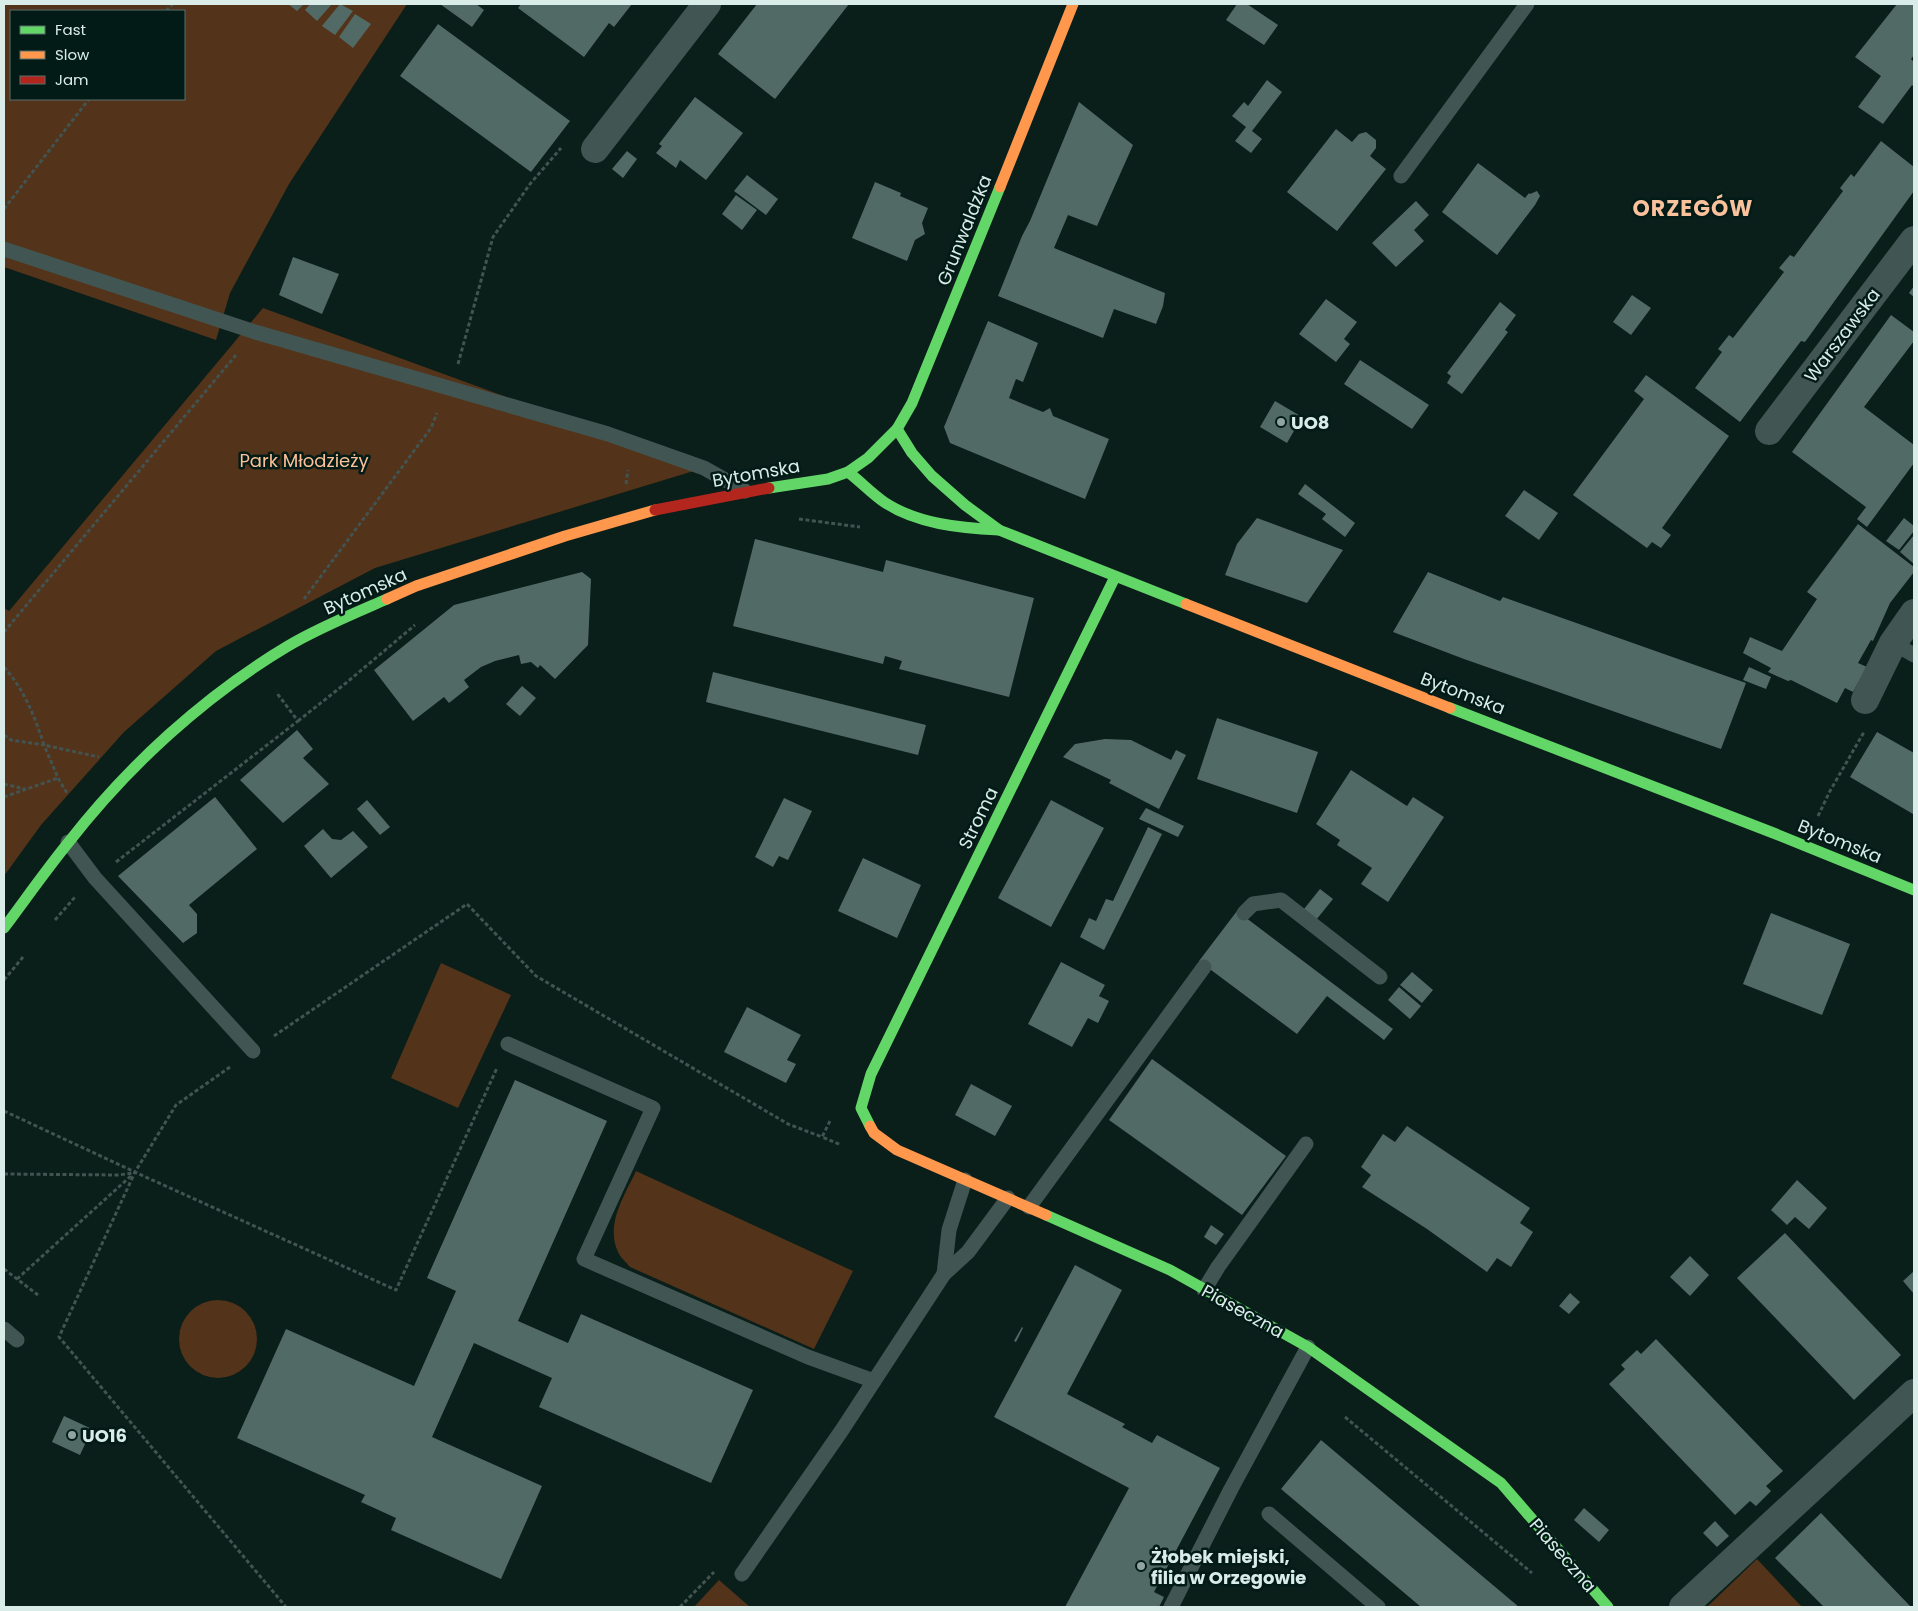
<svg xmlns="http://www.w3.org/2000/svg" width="1918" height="1611" viewBox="0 0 1918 1611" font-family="Poppins,sans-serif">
<rect width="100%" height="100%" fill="#0a1e1a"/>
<g fill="#533319" fill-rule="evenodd">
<path d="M4,4h403l-118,180 -59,109 -14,47 -212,-73zM11,11h173v88h-173z"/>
<polygon points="263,308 608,434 697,470 375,568 216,651 124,732 41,825 4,876 4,608 9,611"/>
<polygon points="441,963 511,995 458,1108 391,1078"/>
<path d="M636,1171l217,100 -39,78 -184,-82c-4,-5 -10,-10 -12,-15 -13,-28 7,-57 18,-81z"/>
<circle cx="218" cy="1339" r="39"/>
<polygon points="1757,1559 1802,1607 1707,1607"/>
<polygon points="719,1580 750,1607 694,1607"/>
</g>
<g fill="#526a65">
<polygon points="288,4 304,4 297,11"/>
<polygon points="310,4 332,4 317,21 305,10"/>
<polygon points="340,4 353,11 335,35 322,26"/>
<polygon points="440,4 476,4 484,10 472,27"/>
<polygon points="521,4 632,4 614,27 609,23 584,57 518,8"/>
<polygon points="757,4 849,4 775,99 718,54"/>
<polygon points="1237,4 1247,4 1278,25 1264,45 1226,20"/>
<polygon points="1897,4 1914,4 1914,55 1911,59 1914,62 1914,87 1912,85 1883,124 1858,107 1881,76 1855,57"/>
<polygon points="355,14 371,24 353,48 339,37"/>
<polygon points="438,24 570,121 531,172 400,76"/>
<polygon points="1267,80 1282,92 1252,131 1262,139 1251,153 1235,141 1246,127 1232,116 1244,102 1248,106"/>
<polygon points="695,97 743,133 706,180 680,160 676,168 656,153 662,146 659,144"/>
<polygon points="1079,102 1133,145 1097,226 1068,215 1054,248 1165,293 1163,306 1156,324 1114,309 1103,338 998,296 1022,236 1030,221"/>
<polygon points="1336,129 1352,142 1359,134 1366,132 1376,140 1376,148 1370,156 1386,169 1337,231 1287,192"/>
<polygon points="1881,141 1914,167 1914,191 1805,342 1801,341 1740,422 1695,388 1722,352 1718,349 1729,335 1733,338 1784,272 1779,268 1790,255 1794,257 1843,191 1840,188 1851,174 1854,177"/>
<polygon points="627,151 637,159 623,178 612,169"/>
<polygon points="1478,163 1525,198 1529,193 1530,194 1537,191 1540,196 1535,205 1497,255 1442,212"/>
<polygon points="747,175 778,199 766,215 734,191"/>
<polygon points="875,182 901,193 900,196 928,208 922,223 925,234 915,240 907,261 852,238"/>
<polygon points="736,195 757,210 742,230 722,214"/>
<polygon points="1416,201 1429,215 1414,230 1424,241 1396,267 1372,243"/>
<polygon points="293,257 339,274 322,314 279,295"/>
<polygon points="1914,286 1914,297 1909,293"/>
<polygon points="1632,295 1651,308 1631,335 1613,322"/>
<polygon points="1326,299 1357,322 1344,339 1350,344 1336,362 1299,334"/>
<polygon points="1500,302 1516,315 1505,330 1508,332 1462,394 1447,383 1451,376 1447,373"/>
<polygon points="1891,315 1914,332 1914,341 1864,407 1914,445 1914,463 1867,527 1857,519 1866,507 1792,452"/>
<polygon points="988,321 1038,343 1023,382 1016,379 1009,398 1043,412 1050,408 1053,416 1109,439 1085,499 950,443 944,427"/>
<polygon points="1360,360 1429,405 1412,429 1344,384"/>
<polygon points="1646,375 1729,436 1662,528 1671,535 1661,548 1652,542 1647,548 1573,495 1644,399 1634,391"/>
<polygon points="1275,401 1302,417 1287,443 1260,427"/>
<polygon points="1305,484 1355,523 1345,537 1322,519 1326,514 1298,494"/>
<polygon points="1524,490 1558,513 1539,540 1505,516"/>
<polygon points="1257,518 1343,550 1307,603 1225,575 1237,544"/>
<polygon points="1904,518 1914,526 1914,531 1899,550 1886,541"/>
<polygon points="1858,524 1914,567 1914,572 1890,603 1873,641 1871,640 1858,663 1867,667 1853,692 1845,688 1837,703 1791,680 1788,681 1768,672 1771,668 1743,653 1750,637 1782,651 1817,599 1807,592"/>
<polygon points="1914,535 1914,564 1900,552"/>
<polygon points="755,539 883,572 886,560 1034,598 1009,697 899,669 902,661 885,656 883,664 733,626"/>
<polygon points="582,572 591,579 588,645 555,679 540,665 538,668 531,662 521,664 519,655 495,661 481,667 464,680 469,687 449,703 444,697 413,721 374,670 454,605"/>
<polygon points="1428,572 1500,601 1503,597 1746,683 1721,749 1464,659 1393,632"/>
<polygon points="1749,667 1771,677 1766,689 1743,680"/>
<polygon points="713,672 926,725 918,755 706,702"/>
<polygon points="522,686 536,698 520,716 506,704"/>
<polygon points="1217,718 1318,752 1297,813 1197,779"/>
<polygon points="297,730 313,749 303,758 329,784 283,823 240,780"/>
<polygon points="1877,732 1914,753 1913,814 1850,777"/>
<polygon points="1105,739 1131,740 1171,760 1176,750 1186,755 1159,809 1109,783 1111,780 1063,757 1075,744"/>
<polygon points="1351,770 1407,806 1413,797 1444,817 1388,902 1361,884 1372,868 1337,845 1340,840 1316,824"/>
<polygon points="215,797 257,849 189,905 197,914 197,933 183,943 118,876"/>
<polygon points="784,798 812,811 788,860 779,856 773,867 755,857"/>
<polygon points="367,800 390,827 380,835 357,809"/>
<polygon points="1051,800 1104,828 1051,927 998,898"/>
<polygon points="1146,808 1184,826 1178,837 1139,819"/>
<polygon points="1148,827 1162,834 1104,950 1080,937 1089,918 1096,921 1106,899 1113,901"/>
<polygon points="323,829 332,839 341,840 353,831 368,847 331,878 304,846"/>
<polygon points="863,858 921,885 897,938 838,911"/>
<polygon points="1320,889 1333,899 1316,920 1304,909"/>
<polygon points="1237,911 1393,1029 1384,1040 1327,996 1297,1034 1199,961"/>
<polygon points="1771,913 1850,944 1822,1015 1743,984"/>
<polygon points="1061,962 1105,985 1099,996 1109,1001 1098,1023 1088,1018 1072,1047 1028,1024"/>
<polygon points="1412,972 1433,990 1422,1003 1400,985"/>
<polygon points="1399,987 1421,1006 1410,1019 1388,1000"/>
<polygon points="747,1007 801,1035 787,1060 796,1064 786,1083 724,1052"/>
<polygon points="1152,1059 1286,1156 1242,1215 1109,1120"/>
<polygon points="515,1080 607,1121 518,1321 568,1343 581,1314 753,1390 711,1483 539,1407 552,1378 474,1343 432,1437 542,1486 501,1579 391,1530 396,1518 361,1502 365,1495 237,1438 286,1329 414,1386 456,1291 427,1278"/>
<polygon points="971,1084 1012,1106 995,1136 955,1115"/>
<polygon points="1407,1126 1530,1208 1520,1223 1533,1232 1511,1267 1497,1258 1487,1272 1427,1229 1362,1187 1371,1175 1361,1167 1383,1134 1395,1142"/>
<polygon points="1797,1180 1827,1208 1809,1229 1795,1217 1787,1225 1771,1210"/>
<polygon points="1211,1225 1224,1234 1216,1245 1204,1237"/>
<polygon points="1785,1233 1901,1355 1854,1400 1737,1278"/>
<polygon points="1690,1256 1709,1275 1690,1296 1670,1277"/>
<polygon points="1075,1265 1122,1290 1067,1394 1125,1424 1122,1427 1152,1443 1157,1435 1220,1468 1154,1592 1164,1597 1159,1607 1065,1607 1129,1488 994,1417"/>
<polygon points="1914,1271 1914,1294 1903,1281"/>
<polygon points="1570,1293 1580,1302 1569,1314 1559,1306"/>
<polygon points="1022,1327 1023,1328 1016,1342 1014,1341"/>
<polygon points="1656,1339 1783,1471 1766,1486 1771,1491 1756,1506 1750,1501 1735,1515 1609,1384 1625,1369 1621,1365 1637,1350 1641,1354"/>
<polygon points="64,1416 92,1429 80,1455 52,1442"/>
<polygon points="1321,1440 1456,1554 1519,1607 1421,1607 1281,1489"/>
<polygon points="1584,1508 1609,1530 1599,1542 1574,1520"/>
<polygon points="1821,1513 1885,1580 1911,1607 1824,1607 1775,1558"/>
<polygon points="1715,1521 1729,1536 1717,1547 1703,1533"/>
</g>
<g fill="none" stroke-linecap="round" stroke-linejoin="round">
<g stroke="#425350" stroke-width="3" stroke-dasharray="4 2.5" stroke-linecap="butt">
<polyline points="166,11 173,4"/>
<polyline points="4,209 89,99"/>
<polyline points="458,364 493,237 530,184 561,148"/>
<polyline points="626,484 628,470"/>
<polyline points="799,519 860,527"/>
<polyline points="304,599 431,428 437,413"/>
<polyline points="4,632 236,355"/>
<path d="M4,667c21,24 30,48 40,78l55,12"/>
<polyline points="298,721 346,683 415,625"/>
<polyline points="4,735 11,740 44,745 58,778 67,793"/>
<polyline points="4,784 25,789"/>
<polyline points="4,797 58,778"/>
<polyline points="1818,816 1830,791 1864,732"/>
<polyline points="116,862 298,721 276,692"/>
<polyline points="55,920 75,897"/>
<polyline points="4,980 23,957"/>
<polyline points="274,1036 467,904 536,976 788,1124 822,1137"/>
<polyline points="230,1067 176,1105 135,1172 59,1337 286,1607"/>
<polyline points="4,1111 139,1174 396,1290 497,1068"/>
<polyline points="830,1121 822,1137 841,1145"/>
<polyline points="4,1174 118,1175 134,1173"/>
<polyline points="4,1269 38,1295"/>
<polyline points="17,1279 132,1175"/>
<polyline points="1345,1417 1532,1573"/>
<polyline points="680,1607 714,1572"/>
</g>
<g stroke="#415652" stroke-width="15">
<polyline points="1401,176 1527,4"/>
<polyline points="4,249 255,332 608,434 704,468 745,491"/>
<polyline points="1893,643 1914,655"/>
<polyline points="68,842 95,878 253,1051"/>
<polyline points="1244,913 1253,904 1281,900 1380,977"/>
<polyline points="508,1044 653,1108 584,1259 808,1357 874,1381"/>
<polyline points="1029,1207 1204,967"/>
<polyline points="944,1274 949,1230 965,1180"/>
<polyline points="1204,1290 1218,1267 1306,1144"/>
<polyline points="4,1329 17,1340"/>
<polyline points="1269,1514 1378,1607"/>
<polyline points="742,1574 842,1430 944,1274 968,1252 1008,1198"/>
<polyline points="1171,1607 1231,1489 1308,1347"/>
</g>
<g stroke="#415652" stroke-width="28">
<polyline points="595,149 707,4"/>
<polyline points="1769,431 1914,240"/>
<polyline points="1865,700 1893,643 1914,613"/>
<polyline points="1683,1607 1914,1393"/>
</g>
<g stroke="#63d668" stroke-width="11">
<polyline points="897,429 912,453 932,476 965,505 999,530 1186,604"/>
<path d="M848,472c12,9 23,21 36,30 33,22 76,26 115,28"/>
<polyline points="769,488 828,479 848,472 868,458 897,429 912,403 1000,187"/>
<polyline points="1450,708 1776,834 1914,890"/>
<path d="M4,928c21,-28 42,-58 64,-85 60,-77 136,-147 220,-197 30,-18 67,-33 99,-47"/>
<polyline points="870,1126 861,1108 871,1074 1115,577"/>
<polyline points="1046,1215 1170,1270 1308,1347 1501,1483 1608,1607"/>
</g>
<g stroke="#ff974d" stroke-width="11">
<polyline points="1000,187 1073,4"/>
<polyline points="387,599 416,586 565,536 655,510"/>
<polyline points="1186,604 1450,708"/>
<polyline points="870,1126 874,1133 897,1150 1046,1215"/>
</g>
<polyline stroke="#b3261e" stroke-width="11" points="655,510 769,488"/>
</g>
<g fill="#91a49f" stroke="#021b17" stroke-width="2">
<circle cx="1281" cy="422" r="5"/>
<circle cx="72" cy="1435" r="5"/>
<circle cx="1141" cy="1566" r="5"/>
</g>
<g text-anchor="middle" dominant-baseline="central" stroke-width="5" stroke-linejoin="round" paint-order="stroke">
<g font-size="18" fill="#d9ece7" stroke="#021b17">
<text transform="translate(964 230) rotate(-68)">Grunwaldzka</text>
<text transform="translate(1842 335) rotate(-53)">Warszawska</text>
<text transform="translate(756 473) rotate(-10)">Bytomska</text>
<text transform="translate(365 591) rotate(-24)">Bytomska</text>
<text transform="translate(1463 693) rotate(21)">Bytomska</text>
<text transform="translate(978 818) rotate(-64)">Stroma</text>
<text transform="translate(1840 841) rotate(22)">Bytomska</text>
<text transform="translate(1243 1311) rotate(29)">Piaseczna</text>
<text transform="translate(1563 1555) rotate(49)">Piaseczna</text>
</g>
<g font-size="18" font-weight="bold" fill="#d9ece7" stroke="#021b17" text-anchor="start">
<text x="1291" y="422">UO8</text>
<text x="82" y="1435">UO16</text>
<text x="1151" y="1556">Żłobek miejski,<tspan x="1151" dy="21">filia w Orzegowie</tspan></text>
</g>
<g font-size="18" fill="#fec096" stroke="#021b17">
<text x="304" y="460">Park Młodzieży</text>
</g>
<g font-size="22" font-weight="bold" letter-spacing="1" fill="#f9c29d" stroke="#021b17">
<text x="1693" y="208">ORZEGÓW</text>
</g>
</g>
<rect width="1918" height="1611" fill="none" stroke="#d9ece7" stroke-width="10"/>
<rect x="10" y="10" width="175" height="90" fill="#021b17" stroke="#586f6a"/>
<rect x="20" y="26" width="25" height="8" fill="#63d668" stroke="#586f6a"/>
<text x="55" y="35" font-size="15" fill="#d9ece7">Fast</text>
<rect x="20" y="51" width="25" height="8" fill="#ff974d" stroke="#586f6a"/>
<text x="55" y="60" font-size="15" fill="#d9ece7">Slow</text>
<rect x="20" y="76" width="25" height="8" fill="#b3261e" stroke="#586f6a"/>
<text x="55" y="85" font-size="15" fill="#d9ece7">Jam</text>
</svg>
